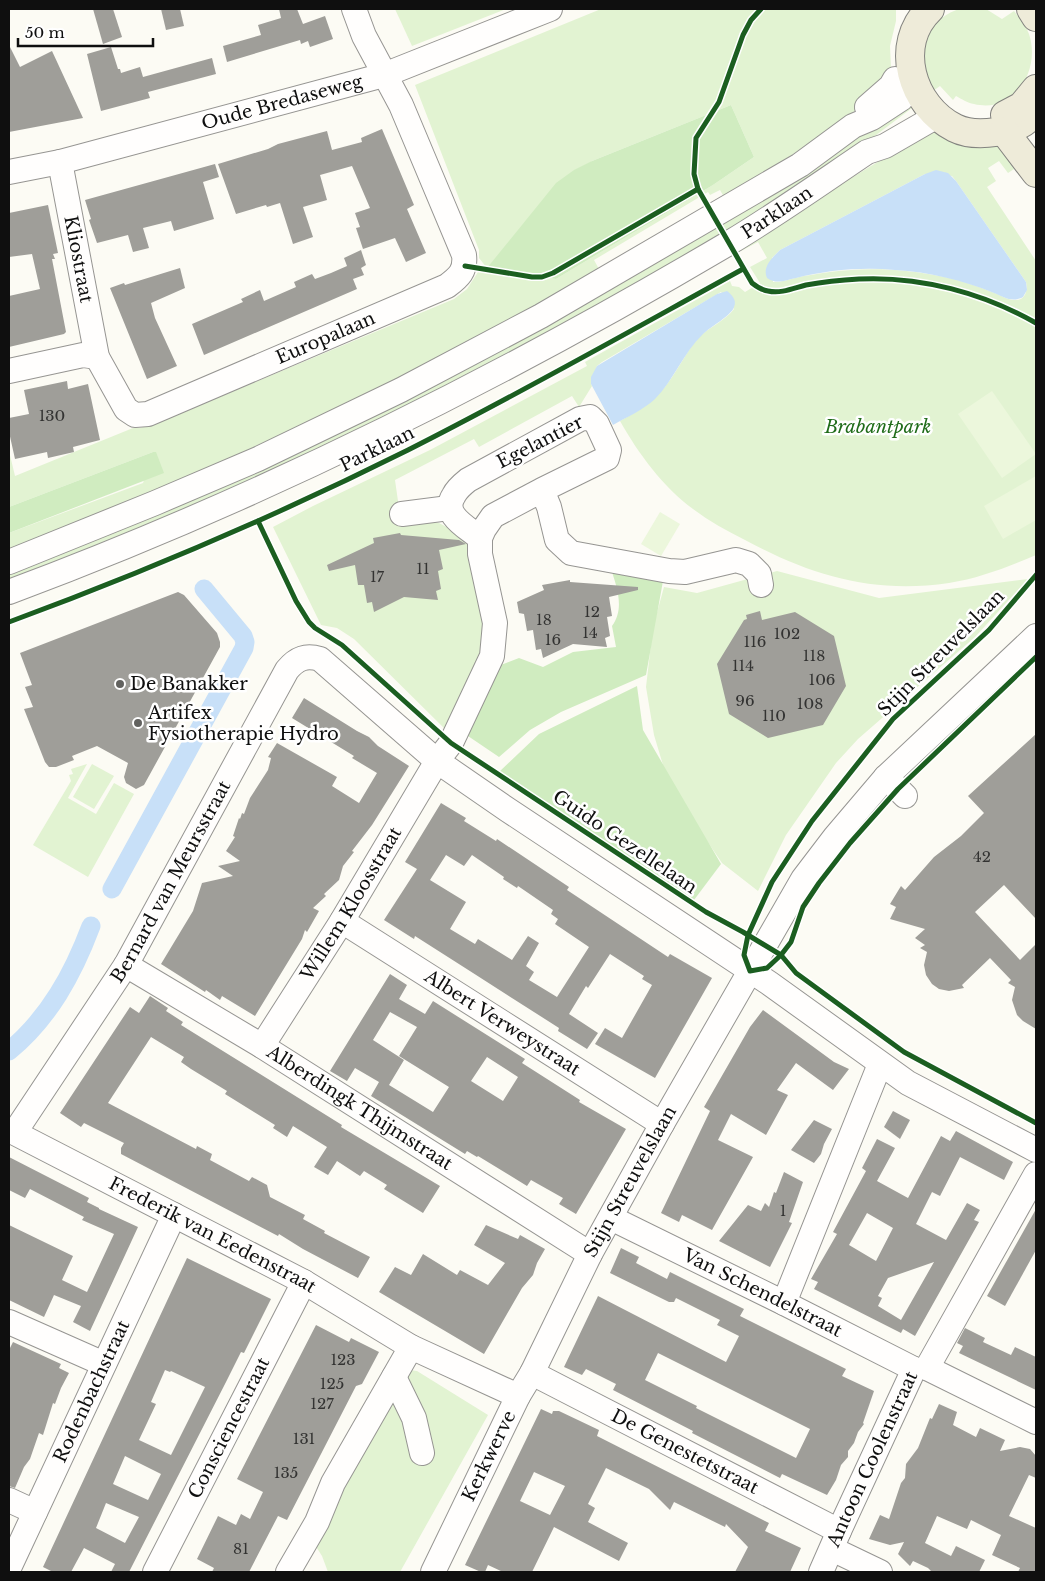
<svg xmlns="http://www.w3.org/2000/svg" width="1045" height="1581" viewBox="0 0 1045 1581" font-family="'Libre Baskerville',serif">
<rect width="100%" height="100%" fill="#fcfbf4"/>
<g fill="#e2f3d2" fill-rule="evenodd">
<polygon points="395,9 506,9 412,46"/>
<path d="M601,9h295v12l-6,25 1,22 -2,8 -30,32 -93,65 -42,24 -4,-7 -10,5 -2,-3 -114,68 6,11 -206,110 -114,54 -119,54 -152,61v-17l134,-50 10,-31 -144,55v-56l6,25 118,-48h7l29,-10 285,-119 13,-10 11,-17 9,-4 -8,-10v-8l-64,-165zM731,105l23,52 -41,28 -157,94 -68,-11 104,-107z"/>
<path d="M959,9h27l16,10 12,-8c6,7 12,15 15,23 12,36 -14,80 -55,70 -7,-1 -12,-5 -18,-8l-3,4 -13,-14 -7,5c-16,-33 -12,-69 26,-82z"/>
<polygon points="909,102 912,108 855,151 710,242 559,330 234,491 9,583 9,569 243,472"/>
<path d="M931,130l69,13 17,24 -9,6 -9,-12 -11,7 8,13 -9,6 49,74v294c-28,12 -56,23 -87,28 -76,11 -137,-7 -204,-43 -18,-9 -36,-19 -52,-31 -30,-22 -55,-56 -73,-88 20,-11 37,-22 50,-41 10,-14 17,-29 28,-42 11,-11 27,-17 36,-29l-13,-17 -119,70 -5,4 -6,18 1,2 -13,21 -7,-11 -93,51 -5,-8 -79,41 6,42 20,-3 18,4 17,9 14,13 20,88 -42,99 -94,-93 -17,-11 -16,-3 -48,-98 40,-21 117,-56 157,-84 -2,-4 145,-81 2,5 7,1 6,5 15,-9 -10,-16 17,-9 -9,-16 -17,9 -3,-5zM925,174l27,2 4,5 70,101c2,9 -1,19 -12,18 -7,0 -15,-6 -22,-8 -15,-6 -31,-12 -47,-15 -39,-8 -76,-10 -115,-5 -12,2 -23,3 -35,6 -7,2 -14,4 -22,4l-1,-24 8,-8z"/>
<polygon points="777,571 879,598 1028,579 975,637 858,739 836,763 786,835 758,891 722,863 669,785 654,735 646,687 653,627 664,587 697,593"/>
<polygon points="87,764 68,798 96,814 114,783 134,794 88,877 33,845 71,781 69,775 73,774 71,769"/>
<polygon points="92,764 114,776 94,809 73,797"/>
<polygon points="410,1370 417,1371 488,1415 400,1572 328,1572 322,1556 315,1545 330,1509 402,1378"/>
</g>
<g fill="#d0ecc0">
<polygon points="731,105 754,157 713,185 556,279 487,268 556,183 574,170 592,161"/>
<polygon points="153,452 156,452 164,473 9,533 9,507"/>
<path d="M612,572l51,9 -17,94 -85,37 -31,18 -31,27 -31,-21 30,-70 21,-8 24,9 30,-15 43,-5 -4,-21c12,-16 6,-36 0,-54z"/>
<polygon points="637,686 643,730 721,864 694,900 499,772 539,734"/>
</g>
<g fill="#ecf7dc">
<polygon points="992,391 1036,454 1002,478 958,414"/>
<polygon points="1036,476 1036,520 1003,539 984,506"/>
<polygon points="660,512 680,524 661,556 641,544"/>
</g>
<g fill="#c8e0f8">
<path d="M936,170l12,3 8,8 70,101 1,8 -4,7c-11,6 -19,0 -29,-4 -32,-13 -65,-21 -99,-23 -33,-3 -67,0 -99,8 -10,2 -19,7 -29,0 -5,-11 5,-20 13,-28l145,-76z"/>
<path d="M727,291c5,4 10,9 7,16 -2,8 -24,20 -31,27 -20,19 -29,46 -48,65 -12,11 -28,18 -42,26l-22,-41v-7l6,-11 120,-72z"/>
</g>
<g fill="none" stroke-linecap="round" stroke-linejoin="round">
<g stroke="#c8e0f8" stroke-width="19">
<polyline points="112,889 244,648 245,642 243,636 204,589"/>
<path d="M9,1051c40,-33 64,-77 82,-125"/>
</g>
</g>
<g fill="#9f9e99" fill-rule="evenodd">
<polygon points="93,9 113,9 122,37 103,44"/>
<polygon points="161,9 180,9 184,26 166,30"/>
<polygon points="279,9 297,9 303,24 325,16 333,39 310,47 308,41 301,44 300,40 227,62 223,46 261,35 258,25 281,18"/>
<polygon points="9,45 20,67 52,51 83,118 9,132"/>
<polygon points="111,47 118,69 120,69 121,73 140,67 143,77 212,58 216,74 148,92 150,98 101,111 87,54"/>
<polygon points="382,129 414,205 407,209 426,253 406,262 395,238 363,249 356,228 360,227 355,213 370,208 352,166 320,175 327,200 303,207 313,237 293,244 280,203 267,207 266,205 236,214 218,164 268,149 278,144 327,131 332,150 362,142 361,138"/>
<polygon points="215,164 219,177 203,182 214,219 174,231 171,221 143,228 149,248 133,252 128,235 97,243 89,220 91,219 85,200"/>
<polygon points="48,205 58,253 53,254 55,259 52,259 66,332 64,334 9,347 9,296 40,289 32,254 9,257 9,213"/>
<polygon points="361,250 366,265 361,268 364,275 353,279 357,289 204,355 192,324 243,302 241,299 260,290 264,301 296,287 294,282 312,274 315,279 331,273 347,266 344,258"/>
<polygon points="180,268 185,288 151,303 155,318 177,366 147,379 110,288 124,283 125,285"/>
<polygon points="67,381 68,389 88,384 100,440 73,447 74,452 48,458 47,452 15,459 9,432 9,418 29,414 24,390"/>
<polygon points="400,533 401,535 459,540 466,544 439,550 443,569 438,571 441,589 436,591 438,600 404,597 374,612 372,602 367,603 364,585 358,585 355,565 329,571 327,565 374,543 373,538"/>
<polygon points="570,580 570,582 638,587 638,590 609,597 612,616 607,617 610,636 605,638 607,647 573,644 543,658 541,649 536,650 533,630 527,631 524,614 519,613 517,602 544,590 542,585"/>
<polygon points="178,592 184,595 217,633 220,642 220,647 144,785 136,789 126,783 124,777 128,763 97,746 72,756 74,760 56,767 49,767 45,762 24,709 33,707 25,687 32,685 20,653"/>
<polygon points="760,611 762,620 795,612 834,636 846,686 823,725 768,738 729,714 717,664 744,620 747,619 746,615"/>
<polygon points="304,698 357,731 369,737 378,746 409,766 372,825 352,851 354,852 343,866 339,880 324,894 326,896 313,908 319,911 307,932 305,930 302,939 255,1016 222,996 220,1000 206,990 205,992 161,964 193,911 202,883 233,876 218,866 240,861 226,851 235,837 233,836 239,818 240,819 242,813 244,814 250,798 268,770 271,758 268,757 277,743 337,777 332,786 359,803 377,773 352,758 354,756 292,718"/>
<polygon points="1036,734 1036,919 1004,885 975,912 1020,960 1036,944 1036,1029 1023,1021 1017,1015 1012,1000 1015,987 1008,983 1011,980 990,958 962,985 964,988 949,991 939,989 932,984 926,975 924,965 927,952 920,948 925,945 915,938 925,929 890,919 896,907 890,904 901,886 905,890 934,857 961,836 984,813 968,796"/>
<path d="M441,803l25,15 -2,3 32,20 1,-2 72,48 -2,3 101,67 2,-3 42,24 -57,100 -60,-34 10,-16 17,10 30,-53 -10,-6 2,-3 -34,-22 -22,34 -2,-2 -17,28 29,19 -11,16 -29,-18 1,-3 -86,-55 -58,-37 -1,3 -30,-19 33,-51 -12,-7zM446,855l18,11 8,-11 32,22 -1,2 14,9 1,-2 35,24 -2,4 7,5 -3,5 34,23 -32,50 -28,-17 5,-8 -8,-6 13,-23 -11,-7 -16,24 -34,-21 -3,5 -25,-15 16,-27 -36,-22z"/>
<path d="M390,974l17,11 -8,14 26,15 8,-13 92,58 -3,4 58,37 -1,2 47,27 -50,85 -17,-10 4,-6 -32,-18 -4,6 -49,-30 -1,1 -10,-6 -2,3 -94,-58 8,-14 -24,-14 -8,13 -17,-10zM390,1012l27,15 -18,29 50,31 -16,25 -44,-27 15,-25 -31,-20zM487,1057l31,20 -15,24 -32,-20z"/>
<polygon points="150,996 168,1008 166,1011 183,1022 181,1025 342,1125 341,1127 440,1186 423,1213 384,1189 387,1185 364,1171 360,1176 337,1161 328,1175 314,1167 327,1147 293,1126 287,1137 273,1128 275,1125 225,1094 227,1091 191,1069 181,1062 184,1057 151,1037 108,1103 196,1149 197,1146 212,1154 210,1160 249,1181 252,1177 267,1185 270,1197 305,1215 303,1219 325,1231 324,1233 370,1257 358,1278 303,1249 279,1234 278,1236 121,1154 121,1148 124,1143 84,1123 81,1127 60,1113 130,1007 139,1013"/>
<polygon points="763,1010 834,1062 849,1069 833,1090 796,1063 777,1090 788,1095 766,1135 731,1114 718,1140 753,1157 712,1230 682,1215 679,1222 661,1213 710,1111 704,1107 750,1027"/>
<polygon points="893,1111 910,1120 900,1139 884,1127"/>
<polygon points="814,1120 832,1129 824,1144 821,1154 814,1163 791,1150"/>
<path d="M956,1131l57,31 -9,18 -44,-23 -20,39 -8,-4 -16,32 30,16 21,-37 13,7 -6,10 5,2 -64,114 -12,-7 -2,4 -87,-44 4,-7 -7,-3 26,-45 -4,-2 33,-61 -4,-3 15,-29 18,9 -18,33 31,17 33,-62 9,5zM867,1213l26,15 -17,33 -27,-16zM934,1262l-33,58 -23,-14 4,-8 -4,-2 10,-18z"/>
<polygon points="9,1157 89,1198 87,1202 99,1208 99,1209 138,1227 90,1331 73,1322 81,1306 54,1295 44,1317 9,1300 9,1225 73,1256 62,1280 87,1292 114,1234 82,1220 84,1217 30,1189 25,1198 9,1190"/>
<polygon points="784,1172 803,1182 789,1222 792,1223 770,1267 719,1241 748,1205 761,1211 765,1203 769,1207 774,1192 776,1193"/>
<polygon points="1036,1209 1036,1250 1005,1306 987,1296"/>
<polygon points="486,1225 518,1239 520,1235 545,1249 537,1263 533,1275 522,1288 484,1354 379,1292 395,1267 411,1275 423,1254 457,1275 460,1270 488,1285 505,1263 474,1245"/>
<path d="M621,1248l18,9 -3,6 31,16 3,-7 74,37 -4,7 106,53 -4,7 32,15 -11,32 1,1 -6,8 -4,11 -6,8v6l-7,8 -5,15 -9,15 -45,-21 -2,4 -88,-45 1,-2 -80,-41 3,-6 -30,-15 -4,6 -18,-8 34,-71 128,66 13,-26 -22,-11 3,-5 -44,-22 -2,4h-5l-59,-29zM658,1353l152,76 -14,29 -100,-50 1,-2 -52,-26z"/>
<path d="M187,1258l84,41 -27,54 -3,-1 -15,30 -97,190h-18l4,-8 -31,-16 -13,24h-18l-10,-5zM165,1370l5,2 1,-1 34,16 -34,68 -32,-15 17,-36 -5,-2zM125,1456l36,18 -13,26 -35,-16zM106,1503l33,14 -14,26 -29,-15z"/>
<polygon points="316,1325 349,1342 351,1338 379,1352 362,1384 356,1386 287,1520 278,1516 249,1572 212,1572 214,1568 197,1559 218,1516 236,1525 241,1514 250,1519 263,1492 237,1479"/>
<polygon points="965,1328 985,1338 983,1342 1011,1355 1015,1347 1036,1357 1036,1390 959,1353 963,1346 957,1343"/>
<polygon points="13,1342 61,1364 59,1368 69,1373 61,1388 55,1404 53,1403 43,1435 39,1433 30,1459 24,1467 15,1488 9,1486 9,1350"/>
<polygon points="939,1404 957,1412 953,1425 976,1437 980,1428 1005,1440 1000,1451 1020,1447 1030,1449 1036,1456 1036,1478 1029,1475 1009,1516 1036,1528 1036,1572 1018,1572 1020,1568 992,1555 1001,1535 971,1520 967,1529 937,1516 925,1543 951,1556 956,1546 985,1560 979,1572 932,1572 928,1568 913,1561 910,1566 898,1554 904,1542 890,1545 869,1539 880,1515 889,1519 901,1483 905,1478 906,1464 918,1448 930,1418 932,1419"/>
<path d="M541,1409l11,5 1,-3h6l40,19 -2,6 172,87 -4,8 36,17 -11,24h-55l13,-25 -22,-23 -1,3 -51,-25 -4,8 -21,-21 -43,-21 -18,36 7,4 -7,14 40,21 -9,18 -65,-34 -22,45h-29l-15,-7 -3,7h-4l-16,-7zM534,1472l31,14 -15,29 -30,-14z"/>
</g>
<g fill="none" stroke-linecap="round" stroke-linejoin="round">
<defs>
<g id="minor">
<polyline points="867,107 891,86 895,79"/>
<path id="s1" d="M60,162l37,195 29,52 9,6 13,-1 299,-128c12,-9 19,-15 17,-31l-63,-150 -37,-69 -10,-27"/>
<path id="s2" d="M9,172l51,-10 324,-87 166,-66"/>
<polyline points="9,371 83,355 97,357"/>
<path d="M542,490l65,-32 2,-8 -12,-26 -7,-7 -10,2 -112,61c-5,4 -11,9 -14,15 -13,20 13,32 26,43l4,-9 9,-13 49,-26 7,17 8,33 14,13 98,18 16,1 51,-12 13,4 10,10 2,11"/>
<polyline points="402,514 449,508"/>
<polyline points="9,562 155,503 258,459 401,390 541,316 800,165 853,126 872,118 901,99 915,83"/>
<path id="s3" d="M9,592c250,-93 490,-213 720,-349 47,-28 92,-60 138,-91l18,-6 52,-30"/>
<polyline points="886,777 905,796"/>
<path id="s4" d="M342,921l320,203"/>
<path id="s5" d="M126,965l136,81 328,208"/>
<path id="s6" d="M262,1046l80,-125 95,-160 14,-18 41,-87 3,-33 -15,-69v-16"/>
<path id="s7" d="M9,1130l295,152 107,65"/>
<path id="s8" d="M15,1132l111,-167 161,-295c10,-12 19,-15 33,-11l117,102 71,49 261,173 139,100 128,67"/>
<path id="s9" d="M611,1218l173,85 130,66"/>
<polyline points="784,1303 880,1064"/>
<polyline points="9,1322 104,1364"/>
<polyline points="927,1368 1036,1174"/>
<polyline points="927,1368 1036,1422"/>
<path id="s10" d="M532,1373l307,158"/>
<polyline points="394,1377 414,1418 422,1453"/>
<path id="s11" d="M518,1396l14,-23 58,-119 72,-130 141,-245 32,-42 51,-60 150,-141"/>
<polyline points="9,1500 35,1512"/>
<polyline points="832,1549 880,1572"/>
<path id="s12" d="M9,1568l165,-353"/>
<path id="s13" d="M155,1572l149,-290"/>
<polyline points="288,1572 317,1522 333,1483 411,1347 518,1396 433,1572"/>
<path id="s14" d="M821,1572l18,-41 75,-162"/>
</g>
<g id="major">
<path d="M930,9c-37,35 -19,97 25,119 12,6 28,6 41,4 15,-2 30,-9 40,-21"/>
<polyline points="1031,9 1036,17"/>
<polyline points="1005,115 1022,106 1036,89"/>
<polyline points="1004,131 1036,173"/>
</g>
</defs>
<use href="#minor" stroke="#969592" stroke-width="26"/>
<use href="#major" stroke="#83837f" stroke-width="30"/>
<use href="#minor" stroke="#fffefd" stroke-width="24"/>
<use href="#major" stroke="#eeebd9" stroke-width="28"/>
<defs>
<g id="cycleway">
<path d="M761,9l-10,11 -8,15 -24,67 -23,36 -2,36 4,15 54,94c5,4 10,7 16,8 13,3 26,-3 38,-6 17,-3 36,-5 53,-6 62,-3 124,14 177,44"/>
<polyline points="465,266 532,277 542,277 553,273 698,189"/>
<polyline points="258,521 296,601 309,622 315,628 342,645 451,743 706,912 743,932 781,955 796,973 904,1052 1036,1123"/>
<polyline points="1036,575 989,630 893,719 812,821 772,882 748,935 744,955 750,971 767,968 781,955 791,942 803,907 819,883 850,843 898,789 1036,657"/>
<path d="M9,622c136,-50 269,-107 399,-172 113,-57 224,-120 335,-181"/>
</g>
</defs>
<use href="#cycleway" stroke="#fff" stroke-width="8"/>
<use href="#cycleway" stroke="#1b5e20" stroke-width="5"/>
</g>
<g fill="#62625f" stroke="#fff" stroke-width="2">
<circle cx="120" cy="684" r="5"/>
<circle cx="138" cy="723" r="5"/>
</g>
<g text-anchor="middle" dominant-baseline="central" stroke-width="5" stroke-linejoin="round" paint-order="stroke">
<g font-size="15" fill="#333332">
<text x="52" y="415">130</text>
<text x="423" y="568">11</text>
<text x="377" y="576">17</text>
<text x="592" y="611">12</text>
<text x="544" y="619">18</text>
<text x="590" y="632">14</text>
<text x="787" y="633">102</text>
<text x="553" y="639">16</text>
<text x="755" y="641">116</text>
<text x="814" y="655">118</text>
<text x="743" y="665">114</text>
<text x="822" y="679">106</text>
<text x="745" y="700">96</text>
<text x="810" y="703">108</text>
<text x="774" y="715">110</text>
<text x="982" y="856">42</text>
<text x="783" y="1210">1</text>
<text x="343" y="1359">123</text>
<text x="332" y="1383">125</text>
<text x="322" y="1403">127</text>
<text x="304" y="1438">131</text>
<text x="286" y="1472">135</text>
<text x="241" y="1548">81</text>
</g>
<g font-size="18" fill="#0f0f0f" stroke="#fff">
<text stroke="none"><textPath href="#s2" startOffset="282">Oude Bredaseweg</textPath></text>
<text stroke="none"><textPath href="#s3" startOffset="858">Parklaan</textPath></text>
<text stroke="none"><textPath href="#s1" startOffset="99">Kliostraat</textPath></text>
<text stroke="none"><textPath href="#s1" startOffset="475">Europalaan</textPath></text>
<text transform="translate(540 442) rotate(-27)">Egelantier</text>
<text transform="translate(377 449) rotate(-26)">Parklaan</text>
<text transform="translate(941 653) rotate(-45)">Stijn Streuvelslaan</text>
<text transform="translate(625 842) rotate(34)">Guido Gezellelaan</text>
<text stroke="none"><textPath href="#s8" startOffset="295">Bernard van Meursstraat</textPath></text>
<text stroke="none"><textPath href="#s6" startOffset="168">Willem Kloosstraat</textPath></text>
<text stroke="none"><textPath href="#s4" startOffset="190">Albert Verweystraat</textPath></text>
<text stroke="none"><textPath href="#s5" startOffset="274">Alberdingk Thijmstraat</textPath></text>
<text stroke="none"><textPath href="#s11" startOffset="242">Stijn Streuvelslaan</textPath></text>
<text stroke="none"><textPath href="#s7" startOffset="229">Frederik van Eedenstraat</textPath></text>
<text stroke="none"><textPath href="#s9" startOffset="169">Van Schendelstraat</textPath></text>
<text stroke="none"><textPath href="#s12" startOffset="195">Rodenbachstraat</textPath></text>
<text stroke="none"><textPath href="#s13" startOffset="162">Consciencestraat</textPath></text>
<text stroke="none"><textPath href="#s10" startOffset="172">De Genestetstraat</textPath></text>
<text transform="translate(489 1456) rotate(-64)">Kerkwerve</text>
<text stroke="none"><textPath href="#s14" startOffset="124">Antoon Coolenstraat</textPath></text>
</g>
<g font-size="18" font-style="italic" fill="#206c1a" stroke="#fff">
<text x="878" y="427">Brabantpark</text>
</g>
<g font-size="18" fill="#0f0f0f" stroke="#fff" text-anchor="start">
<text x="130" y="684">De Banakker</text>
<text x="148" y="713">Artifex<tspan x="148" dy="21">Fysiotherapie Hydro</tspan></text>
</g>
</g>
<rect width="1045" height="1581" fill="none" stroke="#0f0f0f" stroke-width="20"/>
<path d="M18 38v8h135v-8" fill="none" stroke="#0f0f0f" stroke-width="2.5"/>
<text x="25" y="38" font-size="15" fill="#0f0f0f" stroke="#ffffff" stroke-width="4" paint-order="stroke">50 m</text>
</svg>
